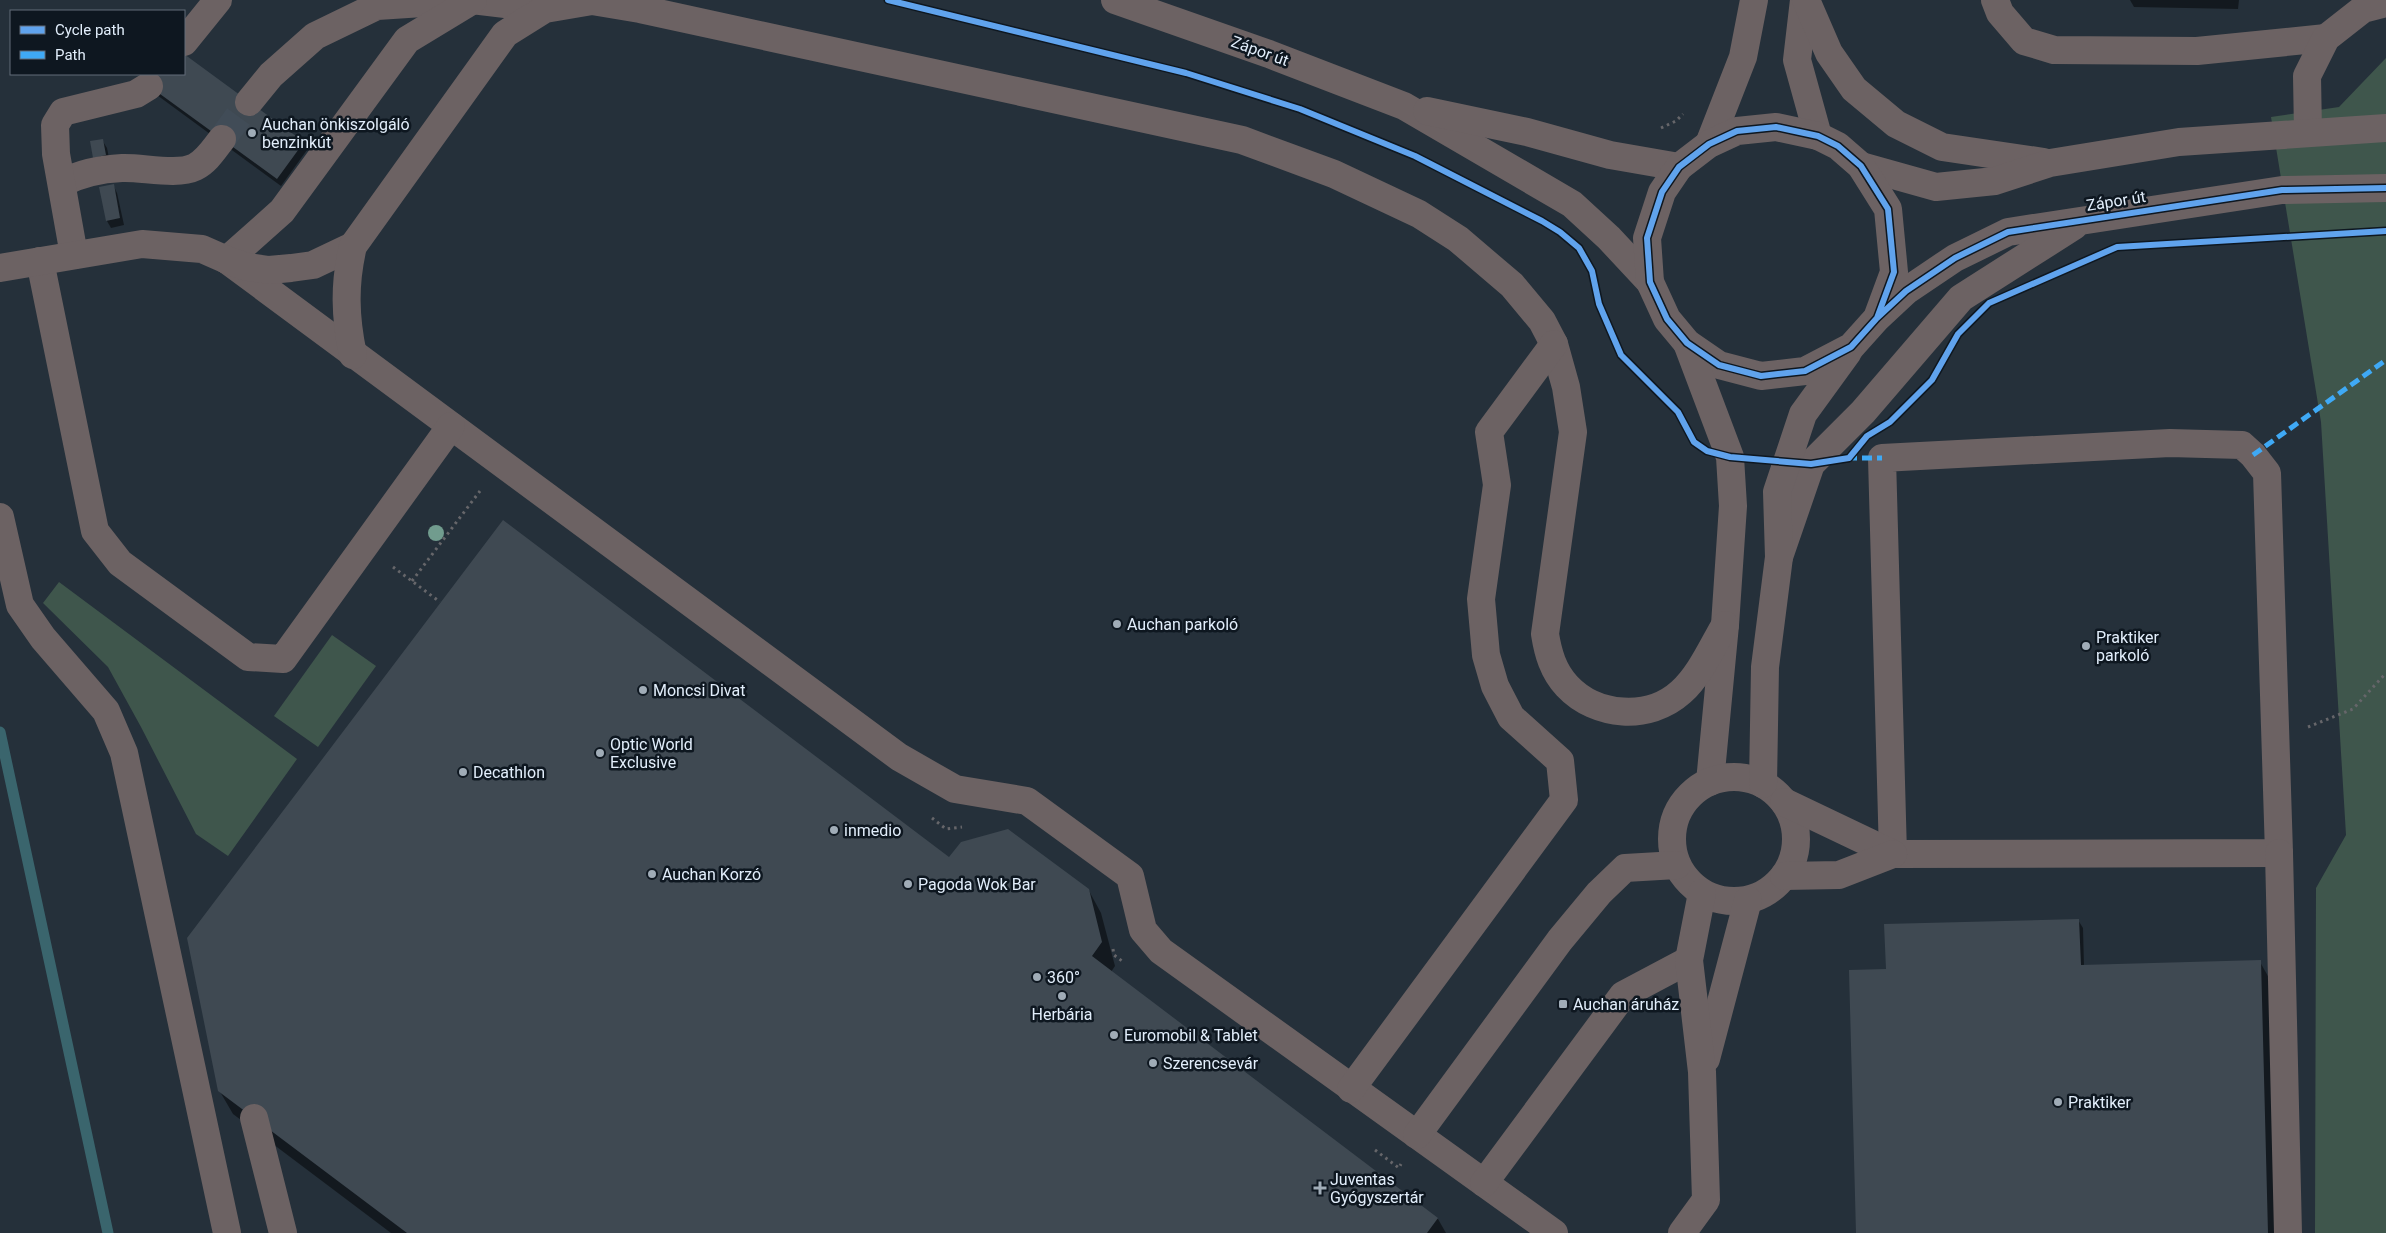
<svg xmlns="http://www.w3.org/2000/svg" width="2386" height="1233" viewBox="0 0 2386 1233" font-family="Roboto,sans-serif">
<rect width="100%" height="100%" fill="#25303a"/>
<g fill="#3f564c">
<polygon points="2386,58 2386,1233 2315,1233 2316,888 2346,835 2321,422 2271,117 2339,107"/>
<polygon points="59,582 297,759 228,856 196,834 141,727 108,667 43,603"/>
<polygon points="332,635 376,666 318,747 274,716"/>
</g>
<g fill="#0007">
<polygon points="2130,0 2239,0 2238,9 2134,7"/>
<polygon points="184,56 303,142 307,150 281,186 146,87 146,74 184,74"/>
<polygon points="102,140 107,148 110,163 99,165"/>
<polygon points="113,185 117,193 124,225 111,228 107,221"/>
<polygon points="950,859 1088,889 1101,913 1115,966 1111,972 1438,1219 1446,1233 391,1233 233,1114 219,1090"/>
<polygon points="2078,920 2083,928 2084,966 2260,962 2273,985 2280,1233 1857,1233 1888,970"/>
</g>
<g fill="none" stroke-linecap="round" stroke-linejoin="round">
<polyline stroke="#3a656d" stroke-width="11" points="0,732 108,1233"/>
</g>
<g fill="#3f4952">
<polygon points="184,54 304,142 277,179 149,86 145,74 184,74"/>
<polygon points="103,139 106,155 93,158 90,141"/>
<polygon points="114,184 120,218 106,221 99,187"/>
<polygon points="503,520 949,857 961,842 1008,829 1089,889 1102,942 1092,956 1438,1218 1427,1233 407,1233 218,1091 187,938"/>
<polygon points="2079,919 2081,965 2261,960 2268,1233 1856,1233 1849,970 1886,969 1884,924"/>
</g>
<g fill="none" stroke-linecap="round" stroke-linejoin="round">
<polyline stroke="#414c57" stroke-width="28" stroke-dasharray="28 14" stroke-linecap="butt" points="222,139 249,102"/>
<g stroke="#66666a" stroke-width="3" stroke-dasharray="2.5 4" stroke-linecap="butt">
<polyline points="1661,128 1676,121 1683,114"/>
<polyline points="393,567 440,602"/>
<polyline points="412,581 480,491"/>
<polyline points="2308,727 2353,709 2386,673"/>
<polyline points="932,818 946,829 962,827"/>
<polyline points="1113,949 1114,955 1122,961"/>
<polyline points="1375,1150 1399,1168 1401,1164"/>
</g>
<g stroke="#6c6263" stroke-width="28">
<polyline points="472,0 545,9"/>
<polyline points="1115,0 1269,54 1404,106 1572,204 1609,238 1650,282"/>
<polyline points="1804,0 1797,60 1818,136"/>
<polyline points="1806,0 1829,53 1854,89 1896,124 1942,147 2044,162"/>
<polyline points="1995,0 2000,13 2024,41 2054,50 2197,51 2326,38"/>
<polyline points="184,42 218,0"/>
<polyline points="249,102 271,75 315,36 377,6 469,0"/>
<polyline points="1427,111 1527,132 1610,155 1679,167"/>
<polyline points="2308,132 2307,76 2326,38 2363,9 2386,3"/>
<polyline points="1709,144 1743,57 1754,0"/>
<polyline points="1861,166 1936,187 1995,181 2050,163 2179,142 2386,128"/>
<path d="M62,183c19,-10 38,-14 60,-15 20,-1 55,8 73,-1 12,-6 19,-18 27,-28"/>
<polyline points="74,255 56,154 55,125 63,112 136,94 149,86"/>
<polyline points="227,260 899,757 955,789 1027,801 1130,876 1143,930 1161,951 1554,1233"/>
<polyline points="227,260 282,211 407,40 473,0"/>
<polyline points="40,261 95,531 120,563 248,657 283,659 451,426"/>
<polyline points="0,268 142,244 202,249 227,260 247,267 269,270 291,268 313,265 353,246"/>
<polyline points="1877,318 1894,272 1888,209 1861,166 1838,146 1818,136 1776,127 1737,131 1709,144 1679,167 1662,192 1647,238 1650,282 1667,319 1687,343 1719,365 1761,376 1805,371 1851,347 1877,318 1906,291 1955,258 2008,232 2282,190 2386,188"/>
<polyline points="1687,343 1730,457 1733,506 1725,625 1710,782"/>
<path d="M353,355c-8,-38 -9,-71 0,-109l152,-212 40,-25 47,-8 48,8 602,131 92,34 85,40 39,25 54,46 30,36 12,23 12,43 7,45 -28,202c3,19 8,37 22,52 29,31 82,35 114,6 19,-17 31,-45 44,-67"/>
<polygon points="2170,443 2242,445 2253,455 2267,473 2279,853 1893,854 1882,458"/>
<polyline points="0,517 20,605 43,638 106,711 124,753 227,1233"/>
<polyline points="1779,557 1811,464 1863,412 1961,298 2074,226"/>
<circle cx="1734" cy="839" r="62"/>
<polyline points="1763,784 1765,667 1779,557 1777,492 1803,414 1848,352"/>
<polyline points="1784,802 1893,854"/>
<polyline points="2279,853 2288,1233"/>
<polyline points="1784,876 1839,875 1893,854"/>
<polyline points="1706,1059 1748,900"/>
<polyline points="1351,1089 1564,800 1560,761 1511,717 1495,686 1486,655 1481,599 1497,485 1489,432 1554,344"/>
<polyline points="254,1118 283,1233"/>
<polyline points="1417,1135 1560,940 1599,893 1625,868 1677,865"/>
<polyline points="1484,1183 1623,995 1689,960"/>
<polyline points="1682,1233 1706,1200 1702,1072 1689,960 1702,893"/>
</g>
<g stroke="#3fa9f5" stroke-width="5" stroke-dasharray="10 5" stroke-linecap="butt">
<polyline points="2253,455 2386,360"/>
<polyline points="1847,458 1882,458"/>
</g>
<defs>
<g id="cycleway">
<polyline points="888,0 1186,73 1300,109 1415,156 1542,221 1560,232 1579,248 1592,271 1599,304 1621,355 1678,412 1694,442 1707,451 1730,457 1811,464 1849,458 1867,436 1890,422 1932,380 1958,334 1989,303 2117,247 2386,231"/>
<polyline points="1877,318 1894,272 1888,209 1861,166 1838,146 1818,136 1776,127 1737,131 1709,144 1679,167 1662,192 1647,238 1650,282 1667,319 1687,343 1719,365 1761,376 1805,371 1851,347 1877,318 1906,291 1955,258 2008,232 2282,190 2386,188"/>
</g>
</defs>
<use href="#cycleway" stroke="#0e1720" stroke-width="9"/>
<use href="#cycleway" stroke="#60a3ed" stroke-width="6"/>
</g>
<circle fill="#719c8e" cx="436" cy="533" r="8"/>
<g fill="#a0acb7" stroke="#0e1720" stroke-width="2">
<circle cx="252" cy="133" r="5"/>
<circle cx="1117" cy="624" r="5"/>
<circle cx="2086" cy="646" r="5"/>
<circle cx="643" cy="690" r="5"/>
<circle cx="600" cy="753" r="5"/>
<circle cx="463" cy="772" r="5"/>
<circle cx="834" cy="830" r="5"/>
<circle cx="652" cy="874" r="5"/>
<circle cx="908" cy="884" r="5"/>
<circle cx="1037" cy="977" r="5"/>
<circle cx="1062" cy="996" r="5"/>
<rect x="1558" y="999" width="10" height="10" rx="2.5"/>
<circle cx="1114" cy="1035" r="5"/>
<circle cx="1153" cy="1063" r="5"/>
<circle cx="2058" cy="1102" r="5"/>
<path d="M1317.5 1180.5h5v5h5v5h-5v5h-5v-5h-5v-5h5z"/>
</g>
<g text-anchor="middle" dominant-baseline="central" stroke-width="5" stroke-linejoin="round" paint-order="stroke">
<g font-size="16" fill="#e2eefb" stroke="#0e1720">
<text transform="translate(1260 51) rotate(20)">Zápor út</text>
<text transform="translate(2116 201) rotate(-9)">Zápor út</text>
</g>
<g font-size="16" fill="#e2eefb" stroke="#0e1720" text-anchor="start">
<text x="262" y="124">Auchan önkiszolgáló<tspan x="262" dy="18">benzinkút</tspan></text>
<text x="1127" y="624">Auchan parkoló</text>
<text x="2096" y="637">Praktiker<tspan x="2096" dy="18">parkoló</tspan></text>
<text x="653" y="690">Moncsi Divat</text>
<text x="610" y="744">Optic World<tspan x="610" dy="18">Exclusive</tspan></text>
<text x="473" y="772">Decathlon</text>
<text x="844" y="830">inmedio</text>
<text x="662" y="874">Auchan Korzó</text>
<text x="918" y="884">Pagoda Wok Bar</text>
<text x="1047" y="977">360°</text>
<text x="1573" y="1004">Auchan áruház</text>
<text x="1062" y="1014" text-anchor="middle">Herbária</text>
<text x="1124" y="1035">Euromobil &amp; Tablet</text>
<text x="1163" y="1063">Szerencsevár</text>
<text x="2068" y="1102">Praktiker</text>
<text x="1330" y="1179">Juventas<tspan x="1330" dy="18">Gyógyszertár</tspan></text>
</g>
</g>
<rect x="10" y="10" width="175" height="65" fill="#0e1720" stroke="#636d78"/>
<rect x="20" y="26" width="25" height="8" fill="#60a3ed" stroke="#636d78"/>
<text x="55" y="35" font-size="15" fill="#e2eefb">Cycle path</text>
<rect x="20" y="51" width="25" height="8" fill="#3fa9f5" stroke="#636d78"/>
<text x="55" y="60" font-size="15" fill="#e2eefb">Path</text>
</svg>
